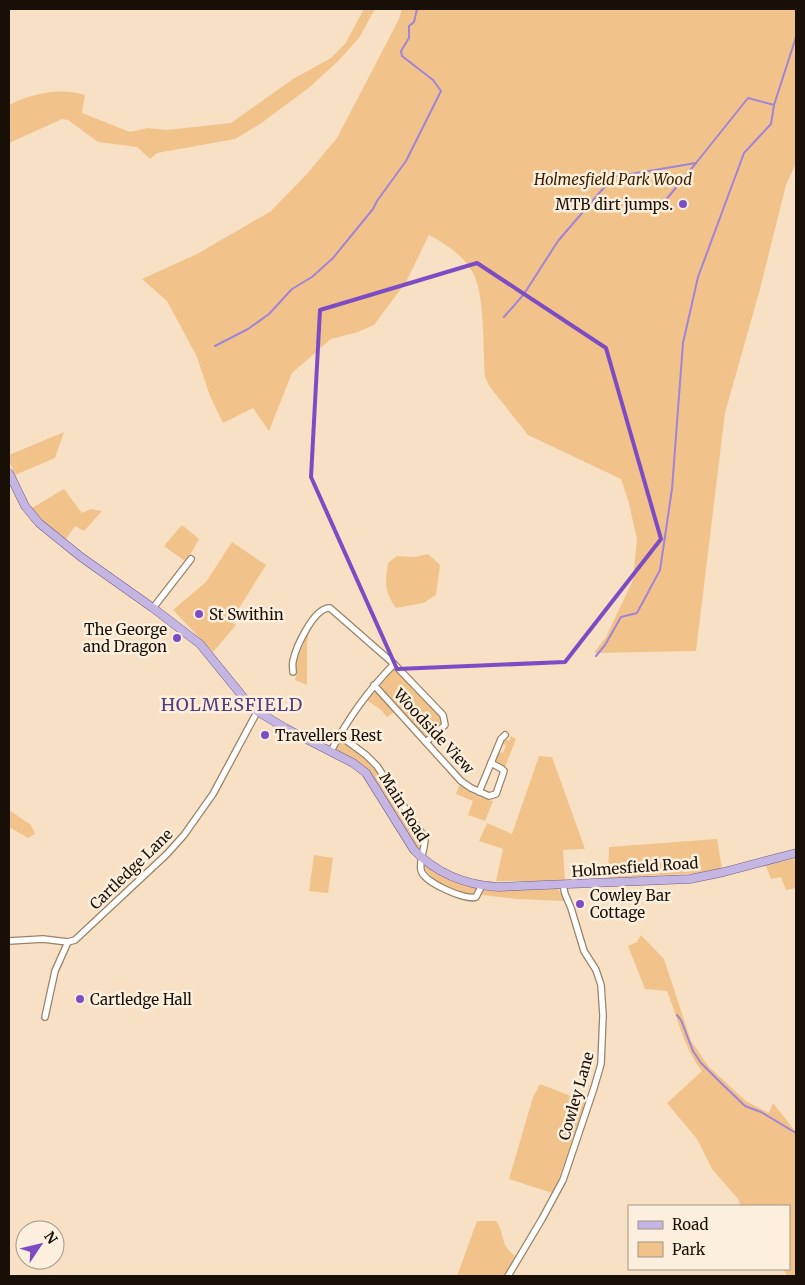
<svg xmlns="http://www.w3.org/2000/svg" width="805" height="1285" viewBox="0 0 805 1285" font-family="Merriweather,serif">
<rect width="100%" height="100%" fill="#f8e0c4"/>
<g fill="#f1c38a">
<path d="M364,9h11l-16,29 -22,24 -27,25 -50,37 -25,15 -78,14 -7,6 -13,-12 -39,-5 -30,-22 -6,-1 -53,24v-38c22,-11 51,-18 76,-10l-3,18 48,19 18,-4 18,2 65,-7 62,-44 38,-21 14,-14z"/>
<path d="M402,9h394v154l-10,22 -26,104 -35,124 -29,238 -102,2 12,-16 27,-57 4,-41 -9,-39 -7,-21 -93,-44 -38,-48 -5,-10c-2,-27 0,-79 -11,-102 -8,-18 -28,-31 -45,-40l-23,47 -32,43 -16,7 -27,7 -39,34 -23,58 -16,-23 -30,15 -13,-27 -13,-39 -30,-56 -25,-22 55,-25 74,-43 35,-36 31,-37 62,-119z"/>
<polygon points="64,432 55,458 15,475 9,460 9,455"/>
<polygon points="64,489 82,513 91,509 102,511 84,531 75,526 66,539 48,527 32,508"/>
<polygon points="182,525 199,539 186,562 164,546"/>
<polygon points="232,542 266,565 231,621 236,625 213,652 173,610 206,582"/>
<path d="M428,554l12,11 -4,30 -13,8 -27,5c-12,-18 -11,-24 -8,-45l9,-7 18,1z"/>
<polygon points="309,631 307,644 307,685 295,680 297,673 295,665"/>
<polygon points="392,670 398,671 441,715 442,722 439,728 431,735 427,737 424,735 382,690 380,682"/>
<polygon points="371,692 378,693 396,711 387,717 380,709 365,699"/>
<polygon points="511,736 516,739 505,767 495,760 499,752 503,753 506,745 502,744 504,739 509,741"/>
<polygon points="343,740 367,759 375,769 423,838 420,850 418,850 397,819 373,776 366,768 335,750 340,742"/>
<polygon points="539,756 552,757 585,849 563,850 565,881 496,881 503,849 479,841 487,823 512,834"/>
<path d="M460,783c9,11 20,15 33,18l-8,20 -17,-6 5,-14 -17,-7z"/>
<polygon points="9,810 31,825 35,834 28,838 9,827"/>
<polygon points="717,839 722,869 702,873 608,878 609,847"/>
<polygon points="314,855 333,858 328,893 309,891"/>
<polygon points="796,858 796,888 786,890 781,877 771,879 766,866"/>
<path d="M424,865l24,13 51,12 59,-1 7,12 -48,-2 -42,-5c-13,4 -49,-15 -51,-29z"/>
<path d="M641,935l23,24 27,82 18,26 37,34 23,12 4,-10 23,29v144h-9l-4,-7h6v-63h-48l-3,-7 -26,-30 -15,-30 -30,-36 35,-32c-19,-24 -24,-53 -35,-80l-22,-2 -17,-43 9,-4z"/>
<polygon points="540,1084 576,1098 585,1104 558,1181 552,1193 509,1179 533,1097"/>
<path d="M477,1221h19c10,14 3,23 19,35l-11,20h-47z"/>
</g>
<g fill="none" stroke-linecap="round" stroke-linejoin="round">
<g stroke="#a183d8" stroke-width="2">
<polyline points="656,212 696,163"/>
<polyline points="504,317 524,294 558,241 613,177 696,163 748,98 774,105"/>
<polyline points="215,346 248,329 269,314 292,289 312,277 333,258 373,209 377,201 406,161 441,91 433,80 402,56 401,51 409,38 409,26 414,22 417,9"/>
<polyline points="596,656 605,645 621,617 637,613 660,570 672,489 683,343 698,277 744,153 771,124 774,105 796,37"/>
<polyline points="677,1015 681,1020 693,1051 701,1063 719,1081 745,1106 761,1112 796,1133"/>
</g>
<defs>
<g id="minor">
<polyline points="153,608 191,559"/>
<path d="M293,672c0,-4 -1,-7 0,-11 3,-14 21,-54 37,-53l64,56 49,51 2,10 -19,17"/>
<polyline points="374,685 461,781 471,788 489,796 496,794 504,771 502,769 491,763"/>
<path d="M339,735l27,20 11,11 48,72c0,11 -6,22 -4,32 2,12 45,31 55,27l6,-12"/>
<path d="M331,751c18,-34 36,-59 63,-87"/>
<polyline points="479,792 501,739 505,735"/>
<polyline points="9,941 43,939 68,942"/>
<polyline points="45,1017 55,971 68,942 75,940 167,854 184,835 213,794 257,712"/>
<polyline points="508,1276 542,1219 563,1180 594,1088 601,1064 603,1015 601,985 596,970 584,951 571,908 565,894 563,885"/>
</g>
<path id="major" d="M9,473l16,33 14,17 42,34 72,51 47,36 52,64 33,20 68,35 13,10 48,77c23,24 52,35 84,37l192,-8 34,-7 72,-19"/>
</defs>
<use href="#minor" stroke="#988369" stroke-width="8"/>
<use href="#major" stroke="#6e5b89" stroke-width="9"/>
<use href="#minor" stroke="#fff" stroke-width="5.5"/>
<use href="#major" stroke="#c4b5e3" stroke-width="8"/>
</g>
<path fill="none" stroke="#7d4cc4" stroke-width="4" stroke-linejoin="round" d="M477,263l129,85 55,191 -96,123 -168,7 -86,-192 9,-167z"/>
<g fill="#7d4cc4" stroke="#fdefde" stroke-width="2">
<circle cx="683" cy="204" r="5"/>
<circle cx="199" cy="614" r="5"/>
<circle cx="177" cy="638" r="5"/>
<circle cx="265" cy="735" r="5"/>
<circle cx="580" cy="904" r="5"/>
<circle cx="80" cy="999" r="5"/>
</g>
<g text-anchor="middle" dominant-baseline="central" stroke-width="5" stroke-linejoin="round" paint-order="stroke">
<g font-size="15" font-style="italic" fill="#3c2300" stroke="#fdefde">
<text x="613" y="179">Holmesfield Park Wood</text>
</g>
<g font-size="15" fill="#181006" stroke="#fdefde" text-anchor="start">
<text x="673" y="204" text-anchor="end">MTB dirt jumps.</text>
<text x="209" y="614">St Swithin</text>
<text x="167" y="629" text-anchor="end">The George<tspan x="167" dy="17">and Dragon</tspan></text>
<text x="275" y="735">Travellers Rest</text>
<text x="590" y="895">Cowley Bar<tspan x="590" dy="17">Cottage</tspan></text>
<text x="90" y="999">Cartledge Hall</text>
</g>
<g font-size="15" fill="#181006" stroke="#fdefde">
<text transform="translate(434 731) rotate(47)">Woodside View</text>
<text transform="translate(404 807) rotate(58)">Main Road</text>
<text transform="translate(635 867) rotate(-4)">Holmesfield Road</text>
<text transform="translate(131 869) rotate(-44)">Cartledge Lane</text>
<text transform="translate(576 1096) rotate(-74)">Cowley Lane</text>
</g>
<g font-size="18" letter-spacing="1" fill="#533d7a" stroke="#fdefde">
<text x="232" y="704">HOLMESFIELD</text>
</g>
</g>
<rect width="805" height="1285" fill="none" stroke="#181006" stroke-width="20"/>
<rect x="628" y="1205" width="162" height="65" fill="#fdefde" stroke="#a19688"/>
<rect x="638" y="1221" width="25" height="8" fill="#c4b5e3" stroke="#a19688"/>
<text x="672" y="1230" font-size="15" fill="#181006">Road</text>
<rect x="638" y="1242" width="25" height="15" fill="#f1c38a" stroke="#a19688"/>
<text x="672" y="1255" font-size="15" fill="#181006">Park</text>
<g transform="translate(40 1245) rotate(55)"><circle r="24" fill="#fdefde" stroke="#a19688"/>
<path d="M0-4L9 19L0 12L-9 19Z" fill="#7d4cc4"/>
<text y="-8" font-size="14" font-weight="bold" text-anchor="middle" fill="#181006">N</text>
</g>
</svg>
